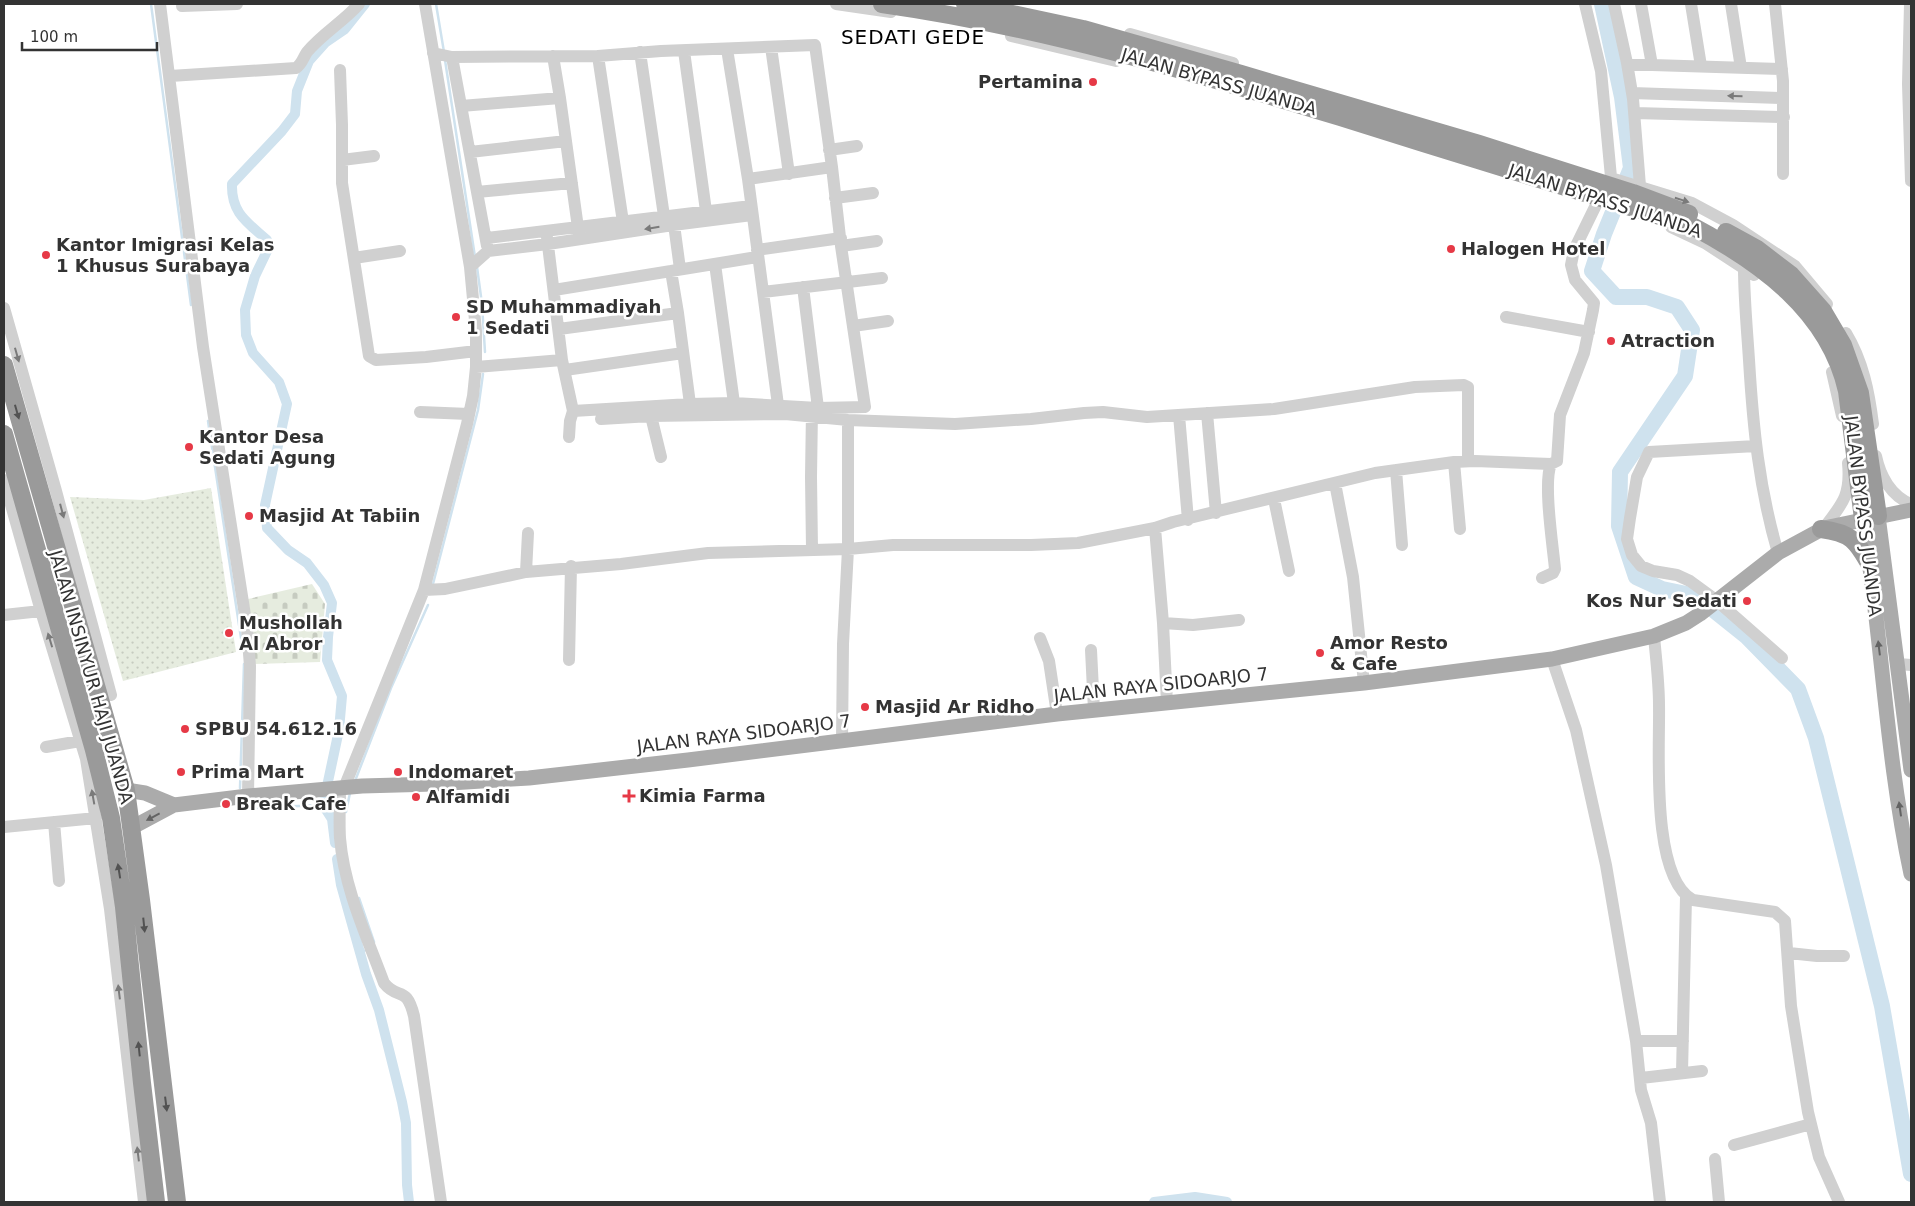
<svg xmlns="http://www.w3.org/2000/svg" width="1915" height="1206" viewBox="0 0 1915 1206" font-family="'DejaVu Sans',sans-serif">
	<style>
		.grass { fill: url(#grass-dots) }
		.cemetery { fill: url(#cemetery-stones) }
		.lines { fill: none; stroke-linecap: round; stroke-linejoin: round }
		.stream { stroke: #cfe2ee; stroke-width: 2.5 }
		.canal { stroke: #cfe2ee; stroke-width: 10 }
		.river { stroke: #cfe2ee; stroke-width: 16 }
		.minor { stroke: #d0d0d0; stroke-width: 12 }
		.major { stroke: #ababab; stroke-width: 15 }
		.highway { stroke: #9a9a9a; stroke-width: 18 }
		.oneway { fill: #7a7a7a }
		.oneway2 { fill: #525252 }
		.oneway3 { fill: #636363 }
		.poi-dot { fill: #e63946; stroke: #fff; stroke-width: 2 }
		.labels { text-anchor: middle; stroke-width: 5; stroke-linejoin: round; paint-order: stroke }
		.poi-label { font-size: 18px; font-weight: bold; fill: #333; stroke: #fff; text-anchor: start }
		.street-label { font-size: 18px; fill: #333; stroke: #fff }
		.quarter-label { font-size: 20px; letter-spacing: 1px; fill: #000; stroke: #fff }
	</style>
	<defs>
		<pattern id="grass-dots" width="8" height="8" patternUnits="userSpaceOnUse" patternTransform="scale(1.25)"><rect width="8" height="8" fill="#e6ecdf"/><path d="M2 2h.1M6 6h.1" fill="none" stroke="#c6cbc0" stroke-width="1.8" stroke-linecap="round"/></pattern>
		<pattern id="cemetery-stones" width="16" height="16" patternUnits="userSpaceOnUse" patternTransform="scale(1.25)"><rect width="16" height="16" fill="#e6ecdf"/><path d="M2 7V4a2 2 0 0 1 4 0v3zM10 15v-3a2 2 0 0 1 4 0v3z" fill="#c6cbc0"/></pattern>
	</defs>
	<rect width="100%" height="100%" fill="#fff"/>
	<path class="grass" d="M211 488 236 652 123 681 70 497 144 500Z"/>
	<path class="cemetery" d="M312 584 325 604 320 662 255 664 248 599Z"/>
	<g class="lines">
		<path class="stream" d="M151 4 191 305
			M436 4 444 52
			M445 60 475 257
			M477 267 482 304 485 352
			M208 421 243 651
			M433 584 478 410 483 374
			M355 781 391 688 428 605
			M240 788 244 664
			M248 804 251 808 323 805
			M346 812 350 793
			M359 898 374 942
			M360 953 366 950"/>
		<path class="canal" d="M335 843 332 819 323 805 339 730 342 696 327 660 328 637 332 603 324 585 307 563 288 550 267 528 265 505 287 404 279 382 253 353 246 335 245 310 255 276 267 251V240C247 222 231 213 232 184L282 131 295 114 297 91 309 61 326 42 345 29 365 4
			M337 859 341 885 366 974 379 1010 402 1102 406 1123 407 1185 409 1202
			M1154 1202 1195 1197 1227 1202"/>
		<path class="river" d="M1602 4 1622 97 1631 168 1604 234 1592 271 1616 297H1647L1677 307 1692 330 1685 376 1620 472 1619 526 1636 577 1662 589 1696 596 1746 636 1798 689 1816 738 1882 1006 1911 1174"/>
		<path class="minor" d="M160 4 203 347 247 628 250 666 248 796
			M836 4 891 12
			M1585 4 1601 71 1611 177
			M1614 4 1627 63 1630 65H1652
			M1641 4 1652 65 1782 69
			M1691 4 1701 66
			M1731 4 1741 68
			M1775 4 1783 81V174
			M1910 4 1908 84 1911 181
			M182 6 237 4
			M1130 34 1233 63
			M1011 36 1116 61
			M771 47 789 174
			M727 49 748 179 778 405
			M684 51 706 211
			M640 52 664 216
			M433 53 452 57 598 56 661 51 815 45 832 167 841 246 865 407 818 408 734 403 690 404 573 411
			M553 56 560 98 579 235
			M598 56 623 222
			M452 57 487 246
			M1627 63 1633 99 1640 186
			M340 70 342 125V183L369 356 376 360 426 357 476 351
			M170 76 296 68C302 64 303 58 307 52 323 33 343 22 359 4
			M1632 93 1783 98
			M461 106 560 98
			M1635 113 1784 117
			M829 150 857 146
			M470 152 566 141
			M342 160 374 156
			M748 179 832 167
			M1614 179 1692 203 1733 225 1795 266 1827 304
			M477 192 572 183
			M835 198 873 193
			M673 217 680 269
			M1671 227 1705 243 1754 275
			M547 237 562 360 573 411 570 421 569 437
			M487 238 751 206
			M841 246 877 241
			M757 250 841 238
			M354 258 400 251
			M715 264 734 403
			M470 267 488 251 548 244 673 225 752 215
			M1744 268C1744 298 1747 329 1749 360 1753 427 1759 488 1778 553
			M671 271 678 313 690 404
			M803 287 818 408
			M554 290 757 257
			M763 292 882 278
			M4 308 56 491 111 695
			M1506 317 1589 332
			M853 326 888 321
			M559 329 678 313
			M1846 333C1863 361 1869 392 1873 424
			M476 367 562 360
			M565 370 683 353
			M1832 372 1842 416
			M420 412 469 414
			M1207 413 1216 513
			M1179 415 1188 520
			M601 419 651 416
			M1756 446 1649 452 1637 477 1630 518 1627 539 1632 555 1641 566 1653 571 1677 575 1690 581 1716 600 1782 658
			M1876 456C1880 476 1891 496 1911 504
			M661 457 651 416 785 414 848 420 955 424 1031 419 1084 413 1103 412 1147 417 1274 409 1415 387 1464 385 1468 387V461
			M1454 462 1460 529
			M1396 470 1402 545
			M4 480 41 611 86 759 110 909 144 1202
			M1335 483 1353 577 1364 683
			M1274 499 1289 571
			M1155 528 1163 623 1167 703
			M1824 528C1843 503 1851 495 1848 463
			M812 549 811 477 812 410
			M526 572 528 533
			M1542 578 1553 573 1555 569C1553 547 1543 482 1551 464
			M424 590 445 589 526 572 621 564 708 553 848 549 893 545H1031L1078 543 1155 528 1173 522 1375 473 1454 462 1475 461 1551 464 1557 461 1560 415 1584 353 1593 310 1594 303 1575 280 1571 265 1574 250 1596 205
			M4 615 41 611
			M1163 623 1193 625 1239 620
			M1654 636C1656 659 1659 682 1659 705 1660 748 1650 877 1693 900L1775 912 1785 921 1791 1006 1808 1112 1819 1157 1839 1202
			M1040 638 1049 661 1057 714
			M1091 650 1094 710
			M1552 659 1576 730 1606 865 1636 1041 1641 1090 1651 1123 1660 1202
			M569 660 571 566
			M1898 664 1911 665
			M842 741 843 644 848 549V420
			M46 747 80 741
			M340 788C340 805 339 822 340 838 344 888 367 937 384 983 398 1001 406 984 414 1016L441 1202
			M344 788 424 590 467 424 473 396 476 367V331L470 267 425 4
			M54 822 59 881
			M4 827 96 818
			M1789 953 1817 956H1844
			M1636 1041H1683
			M1682 1073 1686 897
			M1641 1078 1702 1071
			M1734 1145 1811 1124
			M1715 1159 1719 1202"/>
		<path class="major" d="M1878 516 1911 770
			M1863 519C1882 637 1886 757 1911 874
			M126 790 145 793 174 805
			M131 828 174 805 248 796 362 786 434 784 529 778 688 760 1057 714 1364 683 1552 659 1654 636 1686 623 1700 614 1778 553 1824 528 1911 510"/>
		<path class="highway" d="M882 4C1038 26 1190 71 1340 117 1457 154 1574 190 1692 226 1760 262 1829 311 1847 391L1863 519
			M965 4 1083 29 1241 74 1479 144 1633 193 1689 214
			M1726 232 1757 249 1791 275 1823 311 1843 345 1860 393 1878 516
			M4 365 126 790 141 900 177 1202
			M4 434 94 750 111 818 124 907 142 1083 156 1202
			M1821 529C1851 533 1856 540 1870 565"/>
	</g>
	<defs><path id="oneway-solid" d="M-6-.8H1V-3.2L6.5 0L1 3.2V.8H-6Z" transform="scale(1.25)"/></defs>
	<g class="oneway">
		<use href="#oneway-solid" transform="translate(1735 96) rotate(-178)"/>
		<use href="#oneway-solid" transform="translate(1682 200) rotate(18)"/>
		<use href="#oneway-solid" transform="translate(652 228) rotate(171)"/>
		<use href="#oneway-solid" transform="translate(17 355) rotate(74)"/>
		<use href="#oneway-solid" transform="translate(62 511) rotate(75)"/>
		<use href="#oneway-solid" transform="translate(50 640) rotate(-107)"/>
		<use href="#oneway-solid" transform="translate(93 797) rotate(-100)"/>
		<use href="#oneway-solid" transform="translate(119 992) rotate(-97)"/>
		<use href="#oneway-solid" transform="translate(138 1154) rotate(-97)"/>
	</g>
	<g class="oneway2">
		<use href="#oneway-solid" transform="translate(17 412) rotate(74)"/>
		<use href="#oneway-solid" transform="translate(119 871) rotate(-99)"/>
		<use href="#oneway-solid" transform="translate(144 925) rotate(84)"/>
		<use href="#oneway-solid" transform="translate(139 1049) rotate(-96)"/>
		<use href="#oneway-solid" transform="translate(166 1104) rotate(83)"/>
	</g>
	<g class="oneway3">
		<use href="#oneway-solid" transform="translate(1879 648) rotate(-97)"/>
		<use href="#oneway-solid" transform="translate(1900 809) rotate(-98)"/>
		<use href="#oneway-solid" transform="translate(153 817) rotate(152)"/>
	</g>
	<g class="poi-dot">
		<circle cx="1093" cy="82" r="5"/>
		<circle cx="1451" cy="249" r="5"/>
		<circle cx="46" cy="255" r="5"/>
		<circle cx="456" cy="317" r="5"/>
		<circle cx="1611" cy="341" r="5"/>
		<circle cx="189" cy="447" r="5"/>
		<circle cx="249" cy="516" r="5"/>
		<circle cx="1747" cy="601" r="5"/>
		<circle cx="229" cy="633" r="5"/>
		<circle cx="1320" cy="653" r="5"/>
		<circle cx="865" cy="707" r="5"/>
		<circle cx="185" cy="729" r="5"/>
		<circle cx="181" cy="772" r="5"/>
		<circle cx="398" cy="772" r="5"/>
		<path d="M626.5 788.5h5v5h5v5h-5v5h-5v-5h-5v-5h5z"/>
		<circle cx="416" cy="797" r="5"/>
		<circle cx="226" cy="804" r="5"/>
	</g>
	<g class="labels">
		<g class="poi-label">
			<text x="1083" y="88" text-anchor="end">Pertamina</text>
			<text x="56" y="251">Kantor Imigrasi Kelas<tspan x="56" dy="21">1 Khusus Surabaya</tspan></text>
			<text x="1461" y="255">Halogen Hotel</text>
			<text x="466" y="313">SD Muhammadiyah<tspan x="466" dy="21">1 Sedati</tspan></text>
			<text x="1621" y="347">Atraction</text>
			<text x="199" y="443">Kantor Desa<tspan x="199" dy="21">Sedati Agung</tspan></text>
			<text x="259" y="522">Masjid At Tabiin</text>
			<text x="1737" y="607" text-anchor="end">Kos Nur Sedati</text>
			<text x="239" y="629">Mushollah<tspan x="239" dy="21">Al Abror</tspan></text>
			<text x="1330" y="649">Amor Resto<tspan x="1330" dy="21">&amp; Cafe</tspan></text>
			<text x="875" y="713">Masjid Ar Ridho</text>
			<text x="195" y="735">SPBU 54.612.16</text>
			<text x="191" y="778">Prima Mart</text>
			<text x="408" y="778">Indomaret</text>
			<text x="639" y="802">Kimia Farma</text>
			<text x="426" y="803">Alfamidi</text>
			<text x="236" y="810">Break Cafe</text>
		</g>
		<g class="street-label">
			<text transform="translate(1219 82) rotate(16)" y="6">JALAN BYPASS JUANDA</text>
			<text transform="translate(1605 201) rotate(18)" y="6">JALAN BYPASS JUANDA</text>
			<text transform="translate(1863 516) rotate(83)" y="6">JALAN BYPASS JUANDA</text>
			<text transform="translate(91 677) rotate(74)" y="6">JALAN INSINYUR HAJI JUANDA</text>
			<text transform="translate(1161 685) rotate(-6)" y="6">JALAN RAYA SIDOARJO 7</text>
			<text transform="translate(744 734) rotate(-7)" y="6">JALAN RAYA SIDOARJO 7</text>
		</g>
		<g class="quarter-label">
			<text x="913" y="44">SEDATI GEDE</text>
		</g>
	</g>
	<rect width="1915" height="1206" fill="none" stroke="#333333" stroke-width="10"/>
	<path d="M22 42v8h135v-8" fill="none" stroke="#333333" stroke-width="2.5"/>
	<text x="30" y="42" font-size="15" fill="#333333" stroke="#ffffff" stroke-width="4" paint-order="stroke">100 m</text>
</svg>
